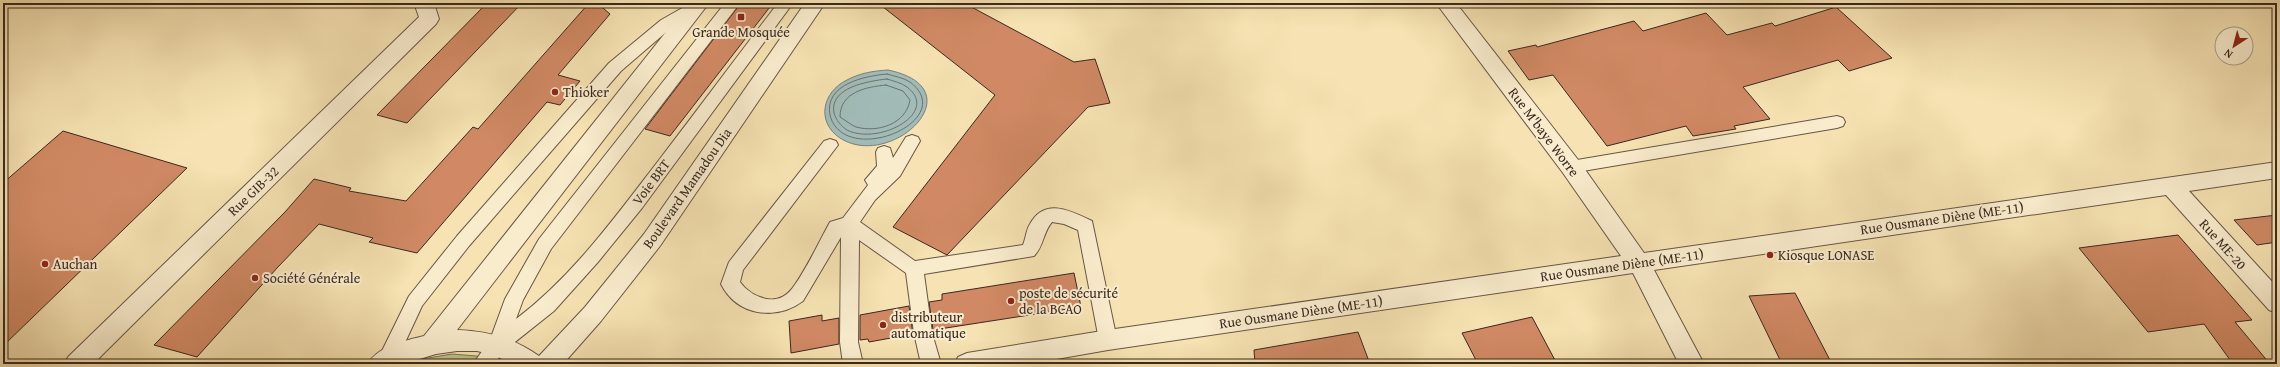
<svg xmlns="http://www.w3.org/2000/svg" width="2280" height="367" viewBox="0 0 2280 367" font-family="'Gentium Book Plus',serif">
	<style>
		.green { fill: #bdc38b; stroke: #7b7656 }
		.water { fill: #a1bbb7; stroke: #77807b }
		.lines { fill: none; stroke-linecap: round; stroke-linejoin: round }
		.shore { stroke: #6d726c; stroke-width: 1 }
		.building { fill: #d08964; stroke: #392821 }
		.service-casing { stroke: #685645; stroke-width: 2 }
		.minor-casing { stroke: #685645; stroke-width: 2 }
		.tertiary-casing { stroke: #685645; stroke-width: 2 }
		.service { fill: #f9eccd; fill-rule: evenodd }
		.minor { fill: #f9eccd; fill-rule: evenodd }
		.tertiary { fill: #f9eccd; fill-rule: evenodd }
		.poi-dot { fill: #8f2418; stroke: #f9eccd; stroke-width: 1.5 }
		.labels { text-anchor: middle; stroke-width: 4; stroke-linejoin: round; paint-order: stroke }
		.poi-label { font-size: 14px; fill: #392821; stroke: #f9eccd; text-anchor: start }
		.street-label { font-size: 14px; fill: #392821; stroke: #f9eccd }
	</style>
	<rect width="100%" height="100%" fill="#f6e2b2"/>
	<filter id="stains"><feTurbulence type="fractalNoise" baseFrequency=".005" numOctaves="4"/><feColorMatrix values="0 0 0 0 .2 0 0 0 0 .09 0 0 0 0 .02 0 0 0 .5 -.17"/></filter>
	<radialGradient id="worn" r=".72"><stop offset=".6" stop-color="#630" stop-opacity="0"/><stop offset="1" stop-color="#630" stop-opacity=".3"/></radialGradient>
	<path class="green" d="M452 354 488 357 503 364H409L422 359Z"/>
	<path class="water" d="M888 70C978 89 891 171 840 138 816 122 822 92 847 80 860 73 873 71 888 70Z"/>
	<g class="lines">
		<path class="shore" d="M887 74C894 76 904 78 910 82 951 113 882 152 846 135 838 131 832 124 830 115 824 84 865 76 887 74Z
			M887 79C893 81 902 83 907 87 941 113 878 146 847 130 841 126 836 120 834 113 829 87 869 81 887 79Z
			M886 85 903 91 910 100C906 124 878 133 856 127 851 125 845 120 840 117 840 92 866 87 886 85Z"/>
	</g>
	<path class="building" d="M487 3H522L407 123 377 115Z
		M589 3H597L610 14 558 75 580 81 560 105 547 102 417 253 369 242 373 238 319 224 278 267 197 357 154 345 285 212 314 179 351 188 349 191 406 201 473 127 478 129Z
		M741 3H773L670 136 645 129Z
		M878 3H964L1074 62 1095 59 1110 103 1088 107 947 255 893 227 995 95Z
		M1836 7 1892 58 1849 71 1838 60 1743 87 1770 119 1734 126 1736 129 1693 136 1686 126 1607 146 1553 75 1529 80 1508 51 1536 45 1537 47 1634 21 1643 31 1706 13 1727 35 1772 23 1775 26Z
		M63 131 187 168 3 346V183Z
		M2277 215V242L2257 245 2234 220Z
		M2178 235 2252 320 2235 322 2270 364H2233L2204 324 2148 332 2079 248Z
		M1074 273 1081 307 933 330 929 302 942 300V294Z
		M1795 293 1832 364H1782L1749 296Z
		M909 306 913 334 869 342 868 339 860 340V315Z
		M822 315V321L839 318V344L791 353 789 321Z
		M1532 317 1557 364H1478L1462 333Z
		M1358 332 1370 364H1255L1254 350Z"/>
	<g class="lines">
		<g class="service-casing">
			<path id="service" d="M691 3H700L703 7 701 11 671 28 621 71 469 246 422 306 395 364H381L378 359 409 296 457 236 609 63 661 20Z
				M725 3H740L551 249 523 300 516 319C573 276 616 216 659 160 699 108 738 55 778 3H793L642 208 598 262 554 311 505 350 494 364H473L490 340 505 299 539 239Z
				M1837 116 1843 118 1845 122 1843 126 1837 128 1571 173 1565 172 1563 167 1565 162 1571 161Z
				M912 135 918 137 920 141 900 176 875 200 860 222 915 261 1023 245C1026 238 1026 230 1030 224 1045 197 1071 211 1092 221L1117 340 1115 346 1108 348 1101 346 1099 340 1078 230 1064 224 1052 222C1043 232 1044 246 1034 256L924 274 932 333 941 364H921L914 333 906 273 859 240 858 342 863 364H843L840 342 841 237 844 232 803 301C776 321 737 316 721 284L729 262 824 141 830 139 836 141 838 145 743 270 740 282C751 297 776 308 791 290 804 274 819 242 830 222L843 218 868 185 865 180 877 166 876 152 878 148 884 146 890 148 893 158 906 137Z"/>
		</g>
		<g class="minor-casing">
			<path id="minor" d="M414 3H434L439 19 436 24 93 364H65L68 357 419 17Z
				M1436 3H1456L1579 161 1644 253 2277 162V178L2189 191 2277 287V313L2269 310 2166 195 1654 270 1704 364H1679L1633 273 1108 350 1028 364H955L958 357 967 353 1108 330 1621 256 1563 173Z"/>
		</g>
		<g class="tertiary-casing">
			<path id="tertiary" d="M689 3H709L457 330C488 331 514 338 539 356L585 307 644 234 805 3H825L660 246 601 321 563 364H512L494 355 477 351H457L436 354 403 364H368C376 347 407 340 424 336Z"/>
		</g>
		<use href="#service" class="service"/>
		<use href="#minor" class="minor"/>
		<use href="#tertiary" class="tertiary"/>
	</g>
	<g class="poi-dot">
		<rect x="737" y="13" width="8" height="8" rx="2"/>
		<circle cx="555" cy="92" r="4"/>
		<circle cx="1770" cy="255" r="4"/>
		<circle cx="45" cy="264" r="4"/>
		<circle cx="255" cy="278" r="4"/>
		<circle cx="1011" cy="301" r="4"/>
		<circle cx="883" cy="325" r="4"/>
	</g>
	<g class="labels">
		<g class="poi-label">
			<text x="741" y="37" text-anchor="middle">Grande Mosquée</text>
			<text x="563" y="97">Thioker</text>
			<text x="1778" y="260">Kiosque LONASE</text>
			<text x="53" y="269">Auchan</text>
			<text x="263" y="283">Société Générale</text>
			<text x="1019" y="298">poste de sécurité<tspan x="1019" dy="16">de la BCAO</tspan></text>
			<text x="891" y="322">distributeur<tspan x="891" dy="16">automatique</tspan></text>
		</g>
		<g class="street-label">
			<text transform="translate(1544 132) rotate(53)" y="5">Rue M'baye Worre</text>
			<text transform="translate(651 182) rotate(-53)" y="5">Voie BRT</text>
			<text transform="translate(687 188) rotate(-55)" y="5">Boulevard Mamadou Dia</text>
			<text transform="translate(253 191) rotate(-44)" y="5">Rue GIB-32</text>
			<text transform="translate(1942 218) rotate(-8)" y="5">Rue Ousmane Diène (ME-11)</text>
			<text transform="translate(2223 244) rotate(48)" y="5">Rue ME-20</text>
			<text transform="translate(1622 265) rotate(-8)" y="5">Rue Ousmane Diène (ME-11)</text>
			<text transform="translate(1301 312) rotate(-8)" y="5">Rue Ousmane Diène (ME-11)</text>
		</g>
	</g>
	<rect width="2280" height="367" fill="none" stroke="#f6e2b2" stroke-width="16"/>
	<rect x="4" y="4" width="2272" height="359" fill="none" stroke="#392821" stroke-width="2"/>
	<rect x="8" y="8" width="2264" height="351" fill="none" stroke="#392821"/>
	<g transform="translate(2234 46) rotate(216)"><circle r="19" fill="#f9eccd" stroke="#ac9e88"/>
	<path d="M0-3L7 15L0 10L-7 15Z" fill="#8f2418"/>
	<text y="-6" font-size="11" font-weight="bold" text-anchor="middle" fill="#392821">N</text>
	</g>
	<rect width="100%" height="100%" filter="url(#stains)"/>
	<rect width="100%" height="100%" fill="url(#worn)"/>
</svg>
